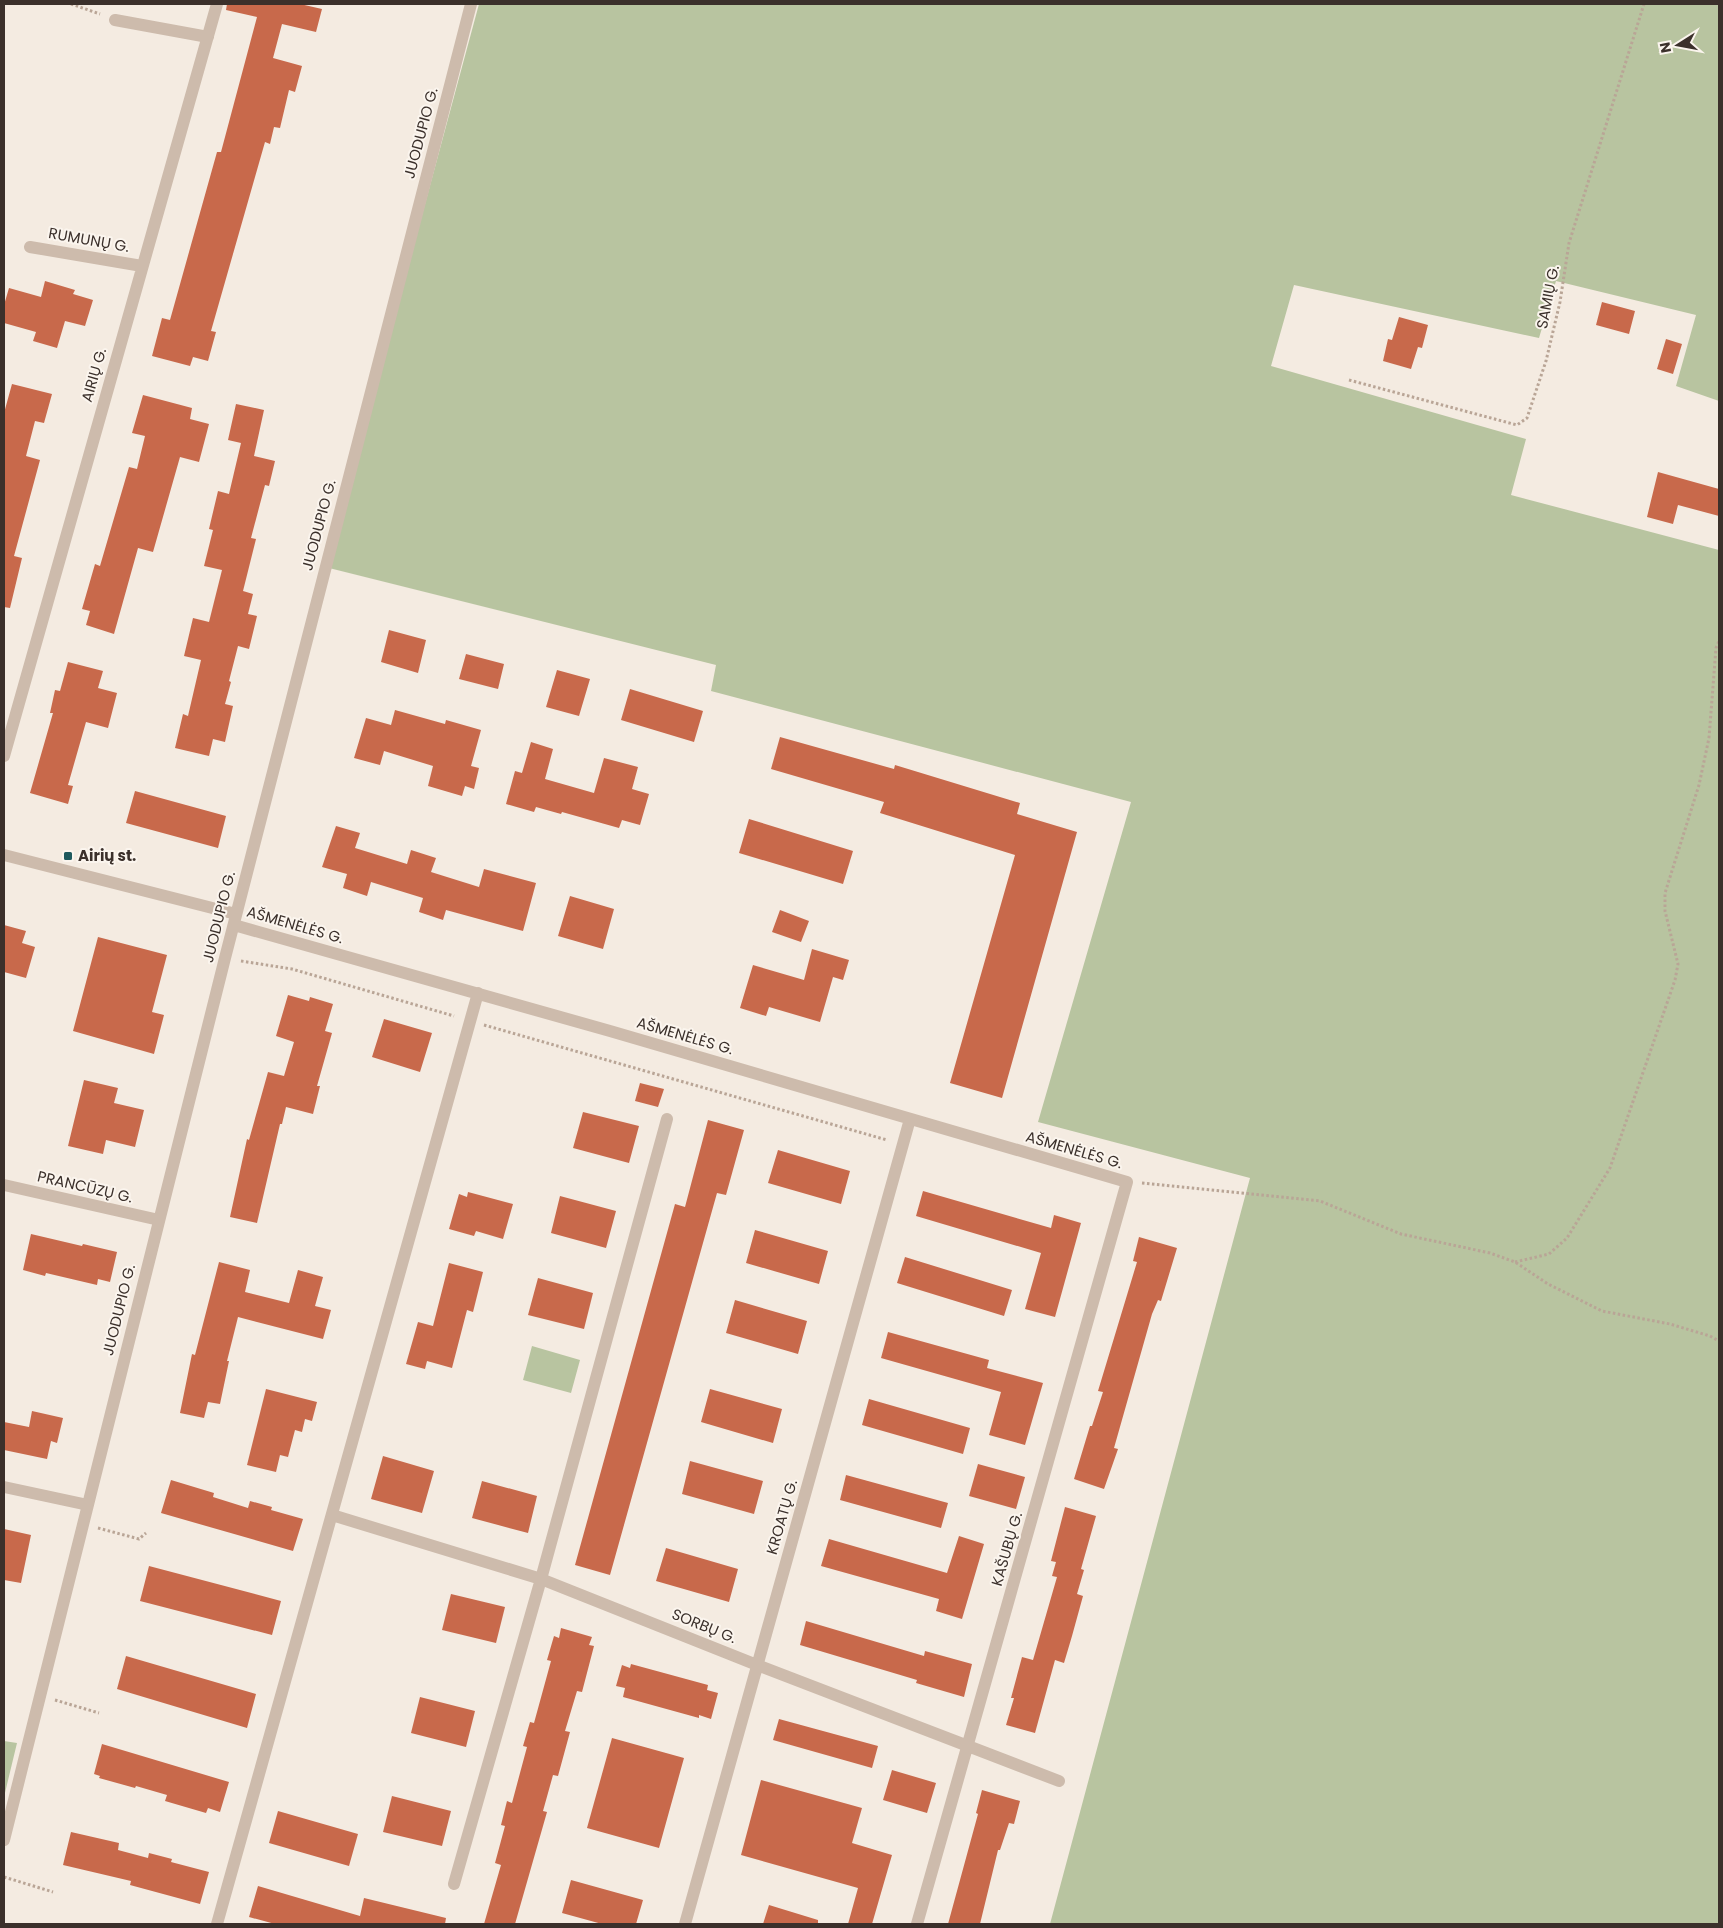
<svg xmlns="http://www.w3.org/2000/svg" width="1723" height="1928" viewBox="0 0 1723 1928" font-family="Poppins,sans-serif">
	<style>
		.green { fill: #b8c4a0 }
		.building { fill: #c8694b }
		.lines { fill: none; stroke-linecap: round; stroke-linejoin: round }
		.path { stroke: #b9a596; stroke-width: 3; stroke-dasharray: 2.5 2.5; stroke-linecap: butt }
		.minor { stroke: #cdbbac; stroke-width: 12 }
		.poi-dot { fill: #1f5a5e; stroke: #fbf5ee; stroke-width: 2 }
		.labels { text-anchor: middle; stroke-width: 4; stroke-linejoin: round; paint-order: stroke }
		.street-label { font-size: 15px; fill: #3b302b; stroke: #fbf5ee }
		.poi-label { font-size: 15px; font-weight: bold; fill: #3b302b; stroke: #fbf5ee; text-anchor: start }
	</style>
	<rect width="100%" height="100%" fill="#f4ebe1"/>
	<path class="green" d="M479 4H1719V401L1676 386 1696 315 1556 281 1539 338 1294 285 1271 366 1526 439 1511 495 1719 550V1924H1050L1250 1178 1038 1122 1131 802 711 691 716 665 329 568 367 419Z
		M532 1346 580 1360 571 1393 523 1380Z
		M4 1741 17 1743 4 1797Z"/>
	<path class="building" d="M227 4H300L322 9 316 32 282 24 273 58 302 66 295 92 289 90 280 128 274 127 270 144 265 142 211 331 216 332 208 361 193 357 190 366 152 356 162 318 170 320 217 152H221L257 17 226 10Z
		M45 281 75 290 73 294 93 300 85 326 65 321 57 348 33 341 36 332 4 323V305L9 288 41 297Z
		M1602 302 1635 311 1629 334 1596 325Z
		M1399 317 1428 325 1422 348 1418 347 1411 369 1383 361 1388 339 1392 340Z
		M1666 339 1682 344 1673 374 1657 369Z
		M12 384 52 394 44 423 35 421 26 456 40 460 14 556 22 558 10 608 4 607V413Z
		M143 395 192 408 190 419 209 424 199 462 180 457 153 552 138 548 114 634 86 625 90 611 82 609 95 564 100 566 129 467 137 469 145 436 132 433Z
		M236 404 264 410 254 456 275 461 269 486 265 485 251 538 256 539 243 591 253 594 248 614 257 616 249 649 238 646 229 681 231 682 225 704 233 706 225 742 213 739 209 756 175 748 183 714 188 716 201 660 184 656 193 618 209 622 222 570 204 566 213 530 209 529 218 491 229 494 241 443 228 440Z
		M1658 472 1719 489V516L1678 505 1673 524 1647 517Z
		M389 630 426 640 418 673 381 662Z
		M466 654 504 664 498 689 459 679Z
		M68 662 103 671 98 688 117 693 108 728 86 722 68 785 73 786 68 804 30 793 53 713H50L55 690 60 691Z
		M557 670 590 679 579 716 546 707Z
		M630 689 703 711 694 742 621 720Z
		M395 710 445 724 446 720 481 730 471 766 479 768 474 789 465 786 462 796 428 786 433 766 384 751 380 765 354 758 366 718 391 725Z
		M780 737 894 769 895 765 1020 803 1017 814 1077 832 1002 1098 950 1083 1015 855 880 813 884 802 771 769Z
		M531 742 553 749 545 779 594 793 604 758 638 767 632 789 649 794 640 825 622 820 619 828 562 812 561 814 536 807 534 812 506 804 515 771 522 773Z
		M135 791 226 816 218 848 126 823Z
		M749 819 853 851 843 884 739 853Z
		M336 826 360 833 355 848 407 864 411 850 436 858 431 872 479 887 484 869 536 883 523 931 446 910 443 920 419 912 423 898 371 882 367 896 343 888 347 874 322 867Z
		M570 896 614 909 603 949 558 936Z
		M780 910 809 921 801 942 772 932Z
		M4 925 26 931 22 943 35 947 26 978 4 972Z
		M98 937 167 955 152 1012 164 1015 154 1054 73 1031Z
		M812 949 849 960 843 980 833 977 820 1022 769 1007 766 1016 740 1008 753 965 804 980Z
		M288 995 309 1001 310 997 333 1004 325 1031 332 1033 317 1086H320L313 1114 286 1107 282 1124H280L257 1223 230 1217 247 1139 249 1140 268 1072 284 1076 294 1042 276 1036Z
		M384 1019 432 1033 420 1072 372 1057Z
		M84 1080 118 1088 114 1103 144 1110 135 1147 106 1140 103 1154 68 1146Z
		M640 1083 664 1089 658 1107 635 1101Z
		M583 1112 639 1126 629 1163 573 1148Z
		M708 1120 744 1130 726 1195 717 1193 610 1575 575 1565 675 1204 685 1207Z
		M778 1150 850 1171 841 1204 768 1183Z
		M923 1191 1051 1228 1054 1215 1081 1223 1055 1317 1025 1309 1041 1253 916 1216Z
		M468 1192 513 1204 503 1239 476 1231 474 1236 449 1229 459 1194 467 1197Z
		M560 1196 616 1211 606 1248 551 1233Z
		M755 1230 828 1251 819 1284 746 1263Z
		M31 1234 82 1246 83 1244 117 1252 110 1282 98 1279 97 1285 46 1273 45 1276 23 1270Z
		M1139 1237 1177 1248 1161 1301 1158 1300 1152 1314 1114 1448 1118 1449 1104 1489 1074 1479 1090 1426H1092L1103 1392 1098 1391 1137 1262 1133 1261Z
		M905 1257 1012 1290 1004 1316 897 1283Z
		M219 1262 250 1270 245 1292 289 1303 298 1270 323 1277 315 1306 331 1310 323 1339 238 1317 227 1361H229L220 1404 208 1402 204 1418 180 1413 192 1354 195 1355Z
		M449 1263 483 1272 473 1312 467 1310 452 1368 427 1361 425 1369 406 1364 418 1322 433 1326Z
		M538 1278 593 1293 584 1329 528 1315Z
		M735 1300 807 1321 798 1354 726 1333Z
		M888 1332 989 1360 987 1368 1043 1383 1025 1445 989 1435 1001 1392 881 1358Z
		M266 1389 317 1402 312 1421 305 1419 302 1432 295 1430 288 1457 280 1455 276 1472 247 1465Z
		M710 1389 782 1409 773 1443 701 1422Z
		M869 1399 970 1428 963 1454 862 1425Z
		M32 1411 63 1418 57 1443 51 1441 47 1459 4 1450V1422L29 1427Z
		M383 1456 434 1471 422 1513 371 1499Z
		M690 1461 763 1481 754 1514 682 1494Z
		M978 1464 1025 1477 1016 1509 969 1496Z
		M846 1475 948 1503 941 1528 840 1500Z
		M171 1480 214 1493 213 1497 248 1508 250 1501 272 1507 271 1510 303 1519 293 1551 161 1513Z
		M482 1481 537 1496 528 1533 472 1518Z
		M1065 1507 1096 1516 1081 1569 1084 1570 1077 1594 1083 1596 1072 1636 1064 1663 1055 1660 1035 1733 1006 1725 1014 1698H1011L1022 1657 1033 1660 1057 1577 1052 1576 1056 1562 1051 1561Z
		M4 1529 31 1535 21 1583 4 1580Z
		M959 1536 984 1544 962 1619 936 1611 939 1599 821 1566 829 1539 947 1573Z
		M666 1548 738 1569 729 1602 656 1581Z
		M149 1566 281 1601 272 1635 140 1601Z
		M451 1594 505 1607 496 1643 442 1630Z
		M806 1621 924 1656 925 1651 972 1664 964 1697 916 1683 917 1680 800 1645Z
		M561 1628 592 1637 589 1645 594 1646 582 1692 577 1691 565 1731 570 1732 558 1776 553 1775 543 1811 547 1812 515 1924H484L501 1865 495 1863 505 1826 501 1825 507 1801 512 1803 520 1773 527 1747 523 1746 530 1722 534 1723 551 1661 547 1660 554 1636 559 1638Z
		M126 1656 256 1694 247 1728 117 1689Z
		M631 1664 708 1685 707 1690 718 1693 711 1719 699 1715V1718L623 1697 625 1688 616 1686 622 1665 630 1668Z
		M420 1697 475 1711 466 1747 411 1733Z
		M779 1719 878 1746 872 1768 773 1740Z
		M612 1738 684 1758 659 1848 587 1828Z
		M102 1744 229 1782 220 1812 208 1808 206 1813 165 1801 167 1795 136 1786 135 1788 99 1778 100 1776 94 1774Z
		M892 1770 936 1783 927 1813 883 1800Z
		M761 1780 862 1808 852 1843 892 1855 872 1924H848L858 1888 741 1855Z
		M982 1790 1020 1801 1014 1824 1009 1823 1000 1850H998L980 1924H948L978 1814 976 1813Z
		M392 1796 451 1811 442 1846 383 1832Z
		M278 1811 358 1834 349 1866 269 1843Z
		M71 1832 119 1843 118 1850 148 1858 149 1853 172 1859 171 1862 209 1872 200 1904 130 1885 131 1881 63 1865Z
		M571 1880 643 1900 636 1924H602L562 1913Z
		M258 1886 360 1916 364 1898 446 1918 445 1924H275L249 1917Z
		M769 1905 818 1920V1924H763Z"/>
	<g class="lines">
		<path class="path" d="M71 4 100 14
			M1349 380 1517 425 1527 418 1546 361 1560 302 1569 243 1644 4
			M241 961 292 969 454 1016
			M484 1025 887 1140
			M1142 1183 1320 1201 1401 1234 1490 1253 1515 1262 1548 1284 1602 1311 1670 1324 1710 1336 1719 1341
			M1515 1262 1549 1254 1567 1238 1610 1168 1675 980 1678 964 1665 911V893L1699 785 1709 738 1716 648 1719 641
			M98 1528 139 1539 146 1533
			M55 1700 99 1713
			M4 1877 53 1892"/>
		<path class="minor" d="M115 20 208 37
			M30 247 142 266
			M4 756 217 4
			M4 855 236 914
			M234 925 610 1031 1127 1182 917 1924
			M4 1185 159 1220
			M4 1487 88 1505
			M332 1515 541 1579 757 1665 1059 1781
			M4 1840 225 958 471 4
			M454 1884 541 1579 667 1119
			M217 1924 478 993
			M685 1924 910 1119"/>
	</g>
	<rect class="poi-dot" x="63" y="851" width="10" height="10" rx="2.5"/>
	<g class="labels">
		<g class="street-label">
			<text transform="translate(421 133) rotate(-75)" y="5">JUODUPIO G.</text>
			<text transform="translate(89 240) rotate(10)" y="5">RUMUNŲ G.</text>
			<text transform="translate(1548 297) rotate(-79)" y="5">SAMIŲ G.</text>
			<text transform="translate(94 375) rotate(-74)" y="5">AIRIŲ G.</text>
			<text transform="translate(319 525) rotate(-75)" y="5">JUODUPIO G.</text>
			<text transform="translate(219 917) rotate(-76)" y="5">JUODUPIO G.</text>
			<text transform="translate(295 925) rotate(16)" y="5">AŠMENĖLĖS G.</text>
			<text transform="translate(685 1036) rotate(16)" y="5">AŠMENĖLĖS G.</text>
			<text transform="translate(1074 1150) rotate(16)" y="5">AŠMENĖLĖS G.</text>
			<text transform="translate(85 1187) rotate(13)" y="5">PRANCŪZŲ G.</text>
			<text transform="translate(119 1310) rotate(-76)" y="5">JUODUPIO G.</text>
			<text transform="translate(782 1517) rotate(-74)" y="5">KROATŲ G.</text>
			<text transform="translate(1007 1549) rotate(-74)" y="5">KAŠUBŲ G.</text>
			<text transform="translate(704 1626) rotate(22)" y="5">SORBŲ G.</text>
		</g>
		<g class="poi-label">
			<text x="78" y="861">Airių st.</text>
		</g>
	</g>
	<rect width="1723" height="1928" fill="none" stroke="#3b302b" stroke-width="10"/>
	<g transform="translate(1678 45) rotate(259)" stroke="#fbf5ee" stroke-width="4" paint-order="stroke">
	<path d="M0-4L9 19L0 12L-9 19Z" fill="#3b302b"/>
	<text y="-8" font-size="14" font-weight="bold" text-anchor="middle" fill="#3b302b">N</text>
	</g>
</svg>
